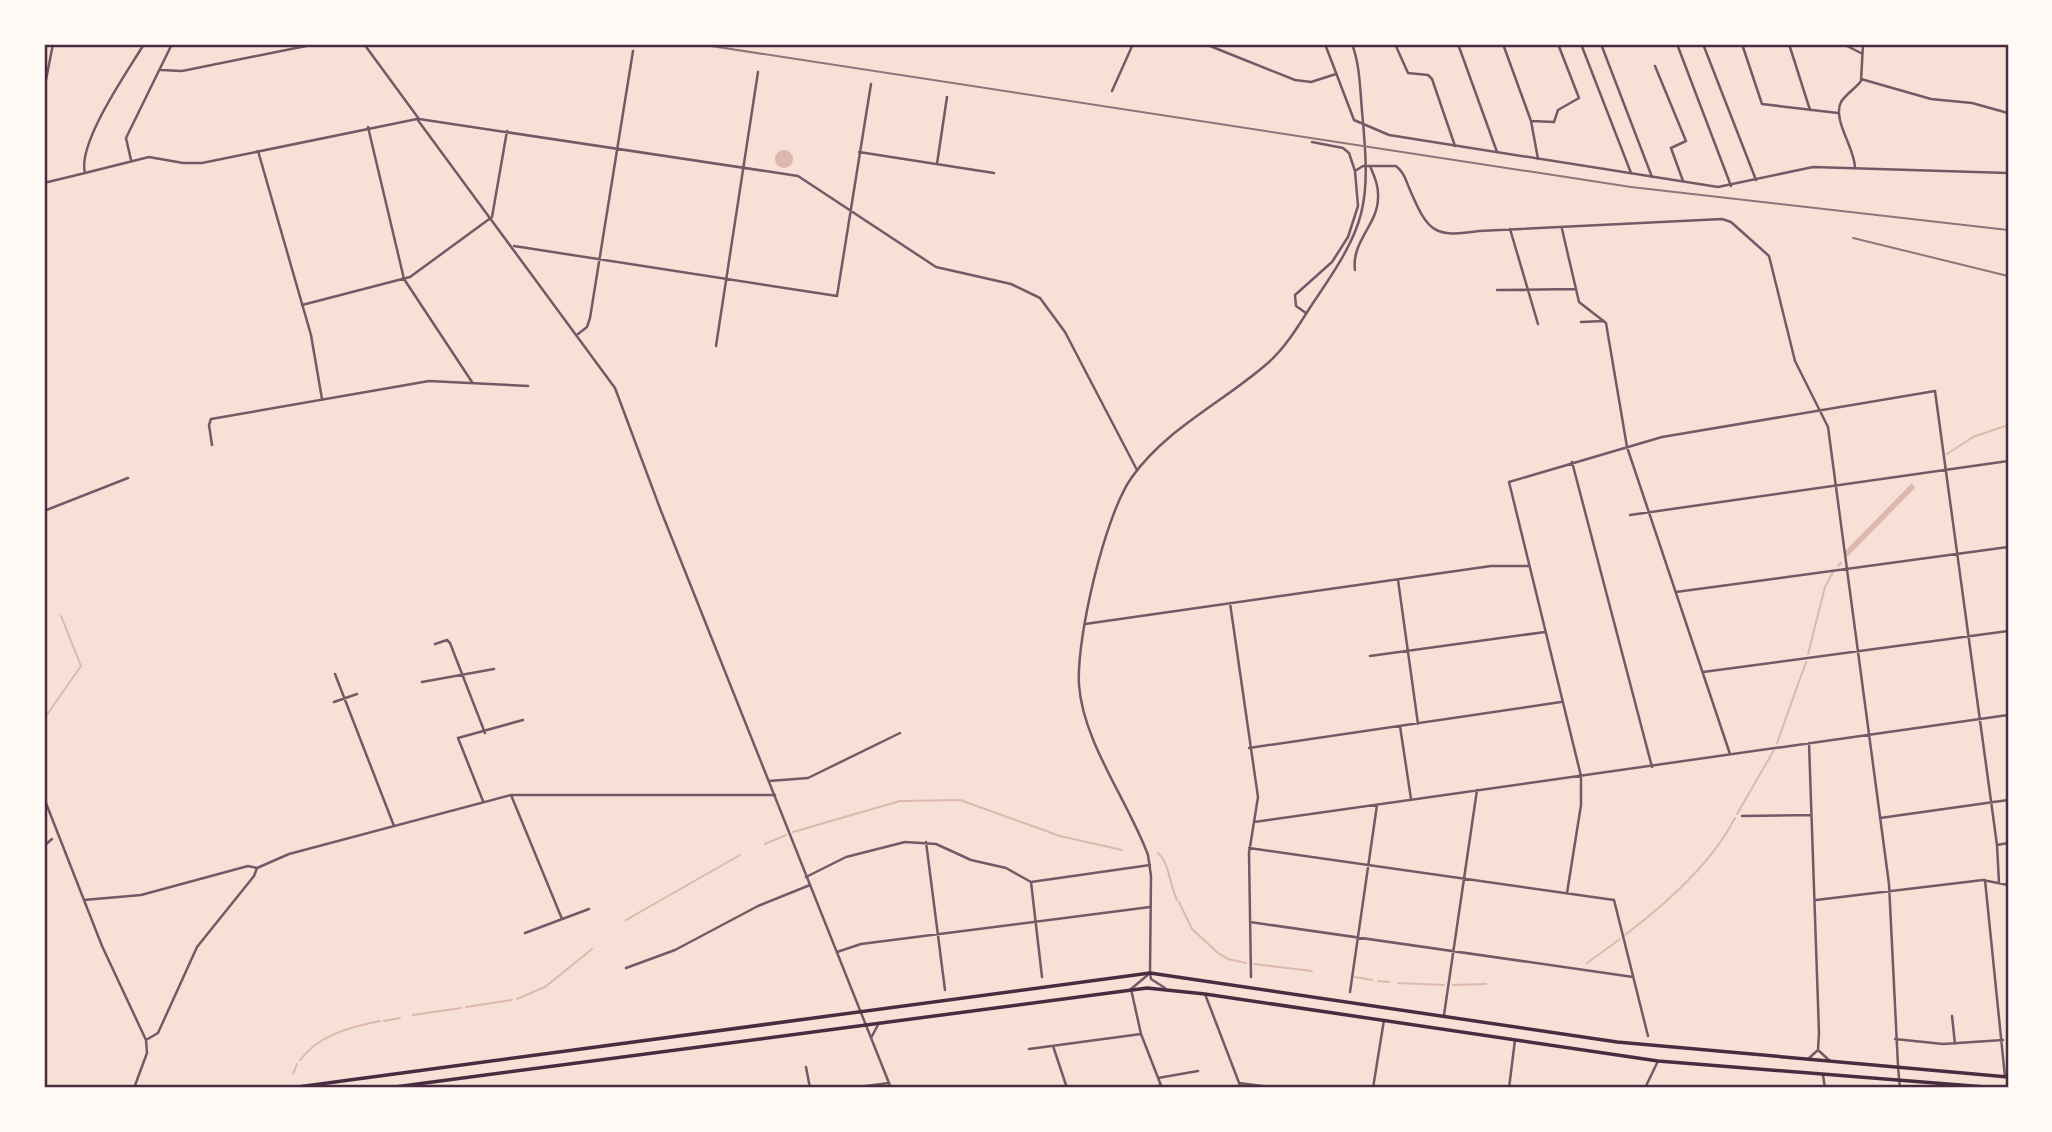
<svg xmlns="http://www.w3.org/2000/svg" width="2052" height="1132" viewBox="0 0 2052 1132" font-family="'Archivo Narrow',sans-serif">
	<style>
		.water { fill: #dcb8b0 }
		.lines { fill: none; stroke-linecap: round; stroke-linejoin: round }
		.stream { stroke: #dcb8b0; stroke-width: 2 }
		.minor { stroke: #755966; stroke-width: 2.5 }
		.tertiary { stroke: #755966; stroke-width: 2.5 }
		.primary { stroke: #4a2c40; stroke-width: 3.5 }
		.rail { stroke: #8f747c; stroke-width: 2 }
		.neatline { fill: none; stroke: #4a2c40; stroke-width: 2.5 }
	</style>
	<rect width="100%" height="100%" fill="#f7e1d7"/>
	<path class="water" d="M775 159a9 9 0 1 1 18 0a9 9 0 1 1-18 0Z
		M1912 483 1915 488 1847 557 1845 551Z"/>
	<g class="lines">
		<path class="stream" d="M1947 454 1973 437 2008 425
			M1838 566 1841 563
			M1808 654 1825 587 1833 572
			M44 719 81 666 61 616
			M1777 743 1806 662
			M1737 814 1774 750
			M793 832 900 801 960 800 1060 836 1122 850
			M765 844 786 835
			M1158 853C1169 862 1170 886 1177 900
			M1179 902 1192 929 1217 952
			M626 920 740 855
			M1625 935C1666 904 1712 863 1735 818
			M1218 953 1228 959 1246 963
			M1587 963 1620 939
			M1254 964 1312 971
			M1355 977 1372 980
			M1378 981 1389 982
			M1398 983 1444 985
			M1453 985 1486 984
			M517 999 545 987 592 949
			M466 1007 512 1000
			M413 1015 461 1008
			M384 1021 400 1018
			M300 1060C319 1035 350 1027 380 1021
			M293 1074 297 1064"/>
		<path class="minor" d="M364 44 419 119 798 176 936 267 1011 284 1040 298 1065 332 1137 470
			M1205 44 1295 80 1311 82 1336 74
			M1395 44 1408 73 1428 75 1432 79 1455 146
			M1458 44 1497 152
			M1503 44 1531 121 1538 159
			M1581 44 1631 173
			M1601 44 1652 177
			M1677 44 1731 186
			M1703 44 1756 180
			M1742 44 1762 104 1838 113
			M1789 44 1810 110
			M1843 44 1861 53
			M1655 66 1686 141 1671 148 1683 181
			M161 70 182 71 316 44
			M1861 79 1931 99 1972 103 2008 113
			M44 90 53 44
			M1112 91 1133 44
			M1531 121 1554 122 1558 110 1579 98 1558 44
			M368 127 404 279 472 382
			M258 151 311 335 322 399
			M859 152 994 173
			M131 160 126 138 172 44
			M937 164 947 97
			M1855 168C1855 148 1832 120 1841 102 1846 94 1855 89 1861 81L1863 44
			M1355 171 1363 166H1396C1404 172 1406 181 1410 190 1428 232 1434 238 1479 231L1722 219 1731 222 1769 256 1795 361 1828 427 1889 884 1898 1066
			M44 183 85 173
			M1510 229 1538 324
			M1562 229 1579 302 1606 323 1627 447 1730 754
			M514 246 837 296 871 84
			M1355 270C1351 242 1378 224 1378 198 1379 186 1374 176 1370 166
			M1497 290 1575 289
			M302 305 410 277 492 217 507 131
			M1306 313 1296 306 1295 295 1332 262 1348 237 1358 206 1355 171 1349 153 1343 148 1312 142
			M1581 322 1604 321
			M578 334 587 327 590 318 633 51
			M716 346 758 72
			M212 445 209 425 211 419 429 381 528 386
			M1572 462 1652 767
			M44 511 128 478
			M1630 515 2008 461
			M1398 580 1418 724
			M1676 592 2008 547
			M1230 603 1258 797 1249 853 1251 977
			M1085 624 1491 566H1529
			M435 644 447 640 450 643 485 733
			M1370 656 1545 632
			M1703 672 2008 631
			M335 674 394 826
			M422 682 494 669
			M334 702 357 694
			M1400 726 1411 799
			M1249 748 1561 702
			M769 781 808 778 900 733
			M511 795 562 919
			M44 798 102 946 146 1040 147 1053 134 1088
			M483 801 458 738 523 720
			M1742 816 1811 815
			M1880 818 2008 800
			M1254 822 2008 715
			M926 842 945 990
			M1997 845 2008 843
			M44 846 52 839
			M1249 848 1614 900 1648 1036
			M806 877 846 857 905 842 936 844 971 860 1006 868 1031 882 1150 865
			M1985 880 2005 1077
			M1031 882 1042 977
			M1567 893 1581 805V776L1509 482 1662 437 1935 391 1997 845 1999 883
			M84 900 141 895 248 866 257 868 289 854 511 795H775
			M1816 900 1983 880 2008 885
			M1250 922 1633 977
			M525 933 589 909
			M837 952 861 944 1150 907
			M626 968 675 950 758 906 810 885
			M1131 989 1141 1034 1162 1088
			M1350 992 1377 805
			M1205 994 1241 1088
			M1444 1015 1477 790
			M1952 1016 1955 1044
			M1895 1039 1943 1044 2003 1040
			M146 1040 158 1033 197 947 254 876 257 868
			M1053 1046 1067 1088
			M1029 1049 1141 1034
			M1818 1050 1830 1061
			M1808 1059 1818 1050 1819 1033 1809 743
			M806 1067 810 1088
			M1823 1075 1825 1088
			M1158 1078 1198 1071
			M1239 1083 1277 1088
			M850 1088 889 1083
			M1153 1088 1161 1085
			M1373 1088 1384 1020
			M1509 1088 1515 1040
			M1645 1088 1658 1061"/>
		<path class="tertiary" d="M144 44C128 71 77 143 85 173L149 157 183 163H202L417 119 615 388 661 511 891 1088
			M1325 44 1354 120 1389 135 1718 187 1813 167 2008 173
			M1165 988 1151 979 1150 973 1151 876 1148 855C1128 801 1083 742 1079 685 1076 639 1105 514 1132 477 1168 427 1224 402 1269 362 1287 346 1300 323 1313 303 1367 224 1371 207 1362 111 1360 89 1360 65 1352 44
			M1131 989 1150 973
			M871 1038 879 1023
			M1898 1067 1900 1088"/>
		<path class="primary" d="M290 1088 1150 973 1617 1042 2008 1077
			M387 1088 1147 988 1205 994 1658 1061 1998 1088"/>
		<path class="rail" d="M698 44 1631 187 2008 230
			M1853 238 2008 276"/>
	</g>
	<rect width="2052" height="1132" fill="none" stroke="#fffaf5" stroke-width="91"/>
	<rect x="46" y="46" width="1961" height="1040" class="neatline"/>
</svg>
